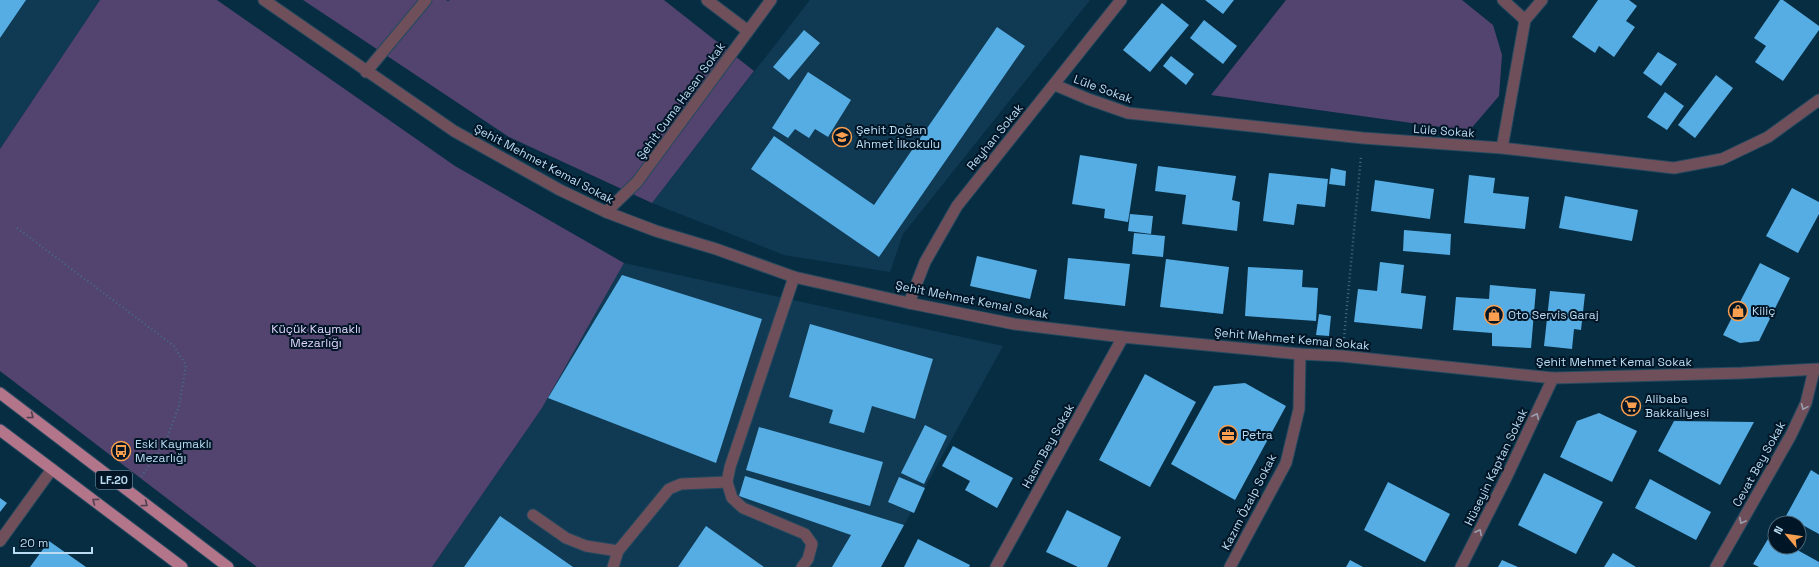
<svg xmlns="http://www.w3.org/2000/svg" width="1819" height="567" viewBox="0 0 1819 567" font-family="'Space Grotesk',sans-serif">
	<style>
		.built { fill: #103a53 }
		.green { fill: #52436f }
		.building { fill: #56ade3 }
		.lines { fill: none; stroke-linecap: round; stroke-linejoin: round }
		.service-casing { stroke: #24495f; stroke-width: 13 }
		.minor-casing { stroke: #24495f; stroke-width: 13 }
		.tertiary-casing { stroke: #24495f; stroke-width: 13 }
		.primary-casing { stroke: #24495f; stroke-width: 13 }
		.path { stroke: #476b81; stroke-width: 2.5; stroke-dasharray: 1 3; stroke-linecap: butt }
		.service { stroke: #6f505a; stroke-width: 11 }
		.minor { stroke: #6f505a; stroke-width: 11 }
		.tertiary { stroke: #6f505a; stroke-width: 11 }
		.primary { stroke: #b37589; stroke-width: 11 }
		.oneway { stroke: #999dae }
		.oneway2 { stroke: #514052 }
		.labels { text-anchor: middle; stroke-width: 4; stroke-linejoin: round; paint-order: stroke }
		.shield { fill: #001525; stroke: #83a0b5; stroke-width: 1 }
		.shield-label { font-size: 11px; font-weight: bold; fill: #bbdcf3 }
		.street-label { font-size: 12px; fill: #bbdcf3; stroke: #001525 }
		.poi-label { font-size: 12px; fill: #bbdcf3; stroke: #001525; text-anchor: start }
		.park-label { font-size: 12px; fill: #e0d4fd; stroke: #001525 }
	</style>
	<rect width="100%" height="100%" fill="#072d43"/>
	<path class="built" d="M0 0H100L0 149Z
		M810 0H1090L903 234 890 272 784 255 652 203Z
		M624 263 1003 346 881 567H432L542 408Z"/>
	<path class="green" d="M100 0H217L455 166 624 263 542 408 432 567H257L0 371V149Z
		M303 0H446L448 1 450 0H664L754 71 652 203 509 137Z
		M1286 0H1462L1493 25 1502 55 1499 96 1469 131 1211 95Z"/>
	<path class="building" d="M0 0H26L0 38Z
		M1205 0H1234L1223 14Z
		M1598 0H1629L1637 6 1626 21 1635 27 1614 57 1599 46 1595 53 1572 37Z
		M1780 0H1783L1819 26V30L1783 81 1755 62 1766 46 1754 38Z
		M1162 3 1189 25 1150 72 1123 50Z
		M1204 20 1237 46 1223 64 1190 38Z
		M997 27 1025 46 879 257 751 169 774 136 874 205Z
		M804 30 820 43 789 80 773 67Z
		M1658 52 1677 64 1661 86 1643 73Z
		M1171 56 1194 74 1186 85 1163 66Z
		M808 72 851 100 828 137 815 129 809 138 795 129 788 138 772 128Z
		M1716 75 1733 88 1695 138 1678 125Z
		M1665 92 1684 106 1667 130 1647 117Z
		M1080 155 1137 164 1128 222 1104 218 1105 209 1072 204Z
		M1158 166 1236 176 1232 200 1240 202 1237 231 1182 224 1186 195 1155 191Z
		M1331 168 1346 171 1345 186 1329 184Z
		M1269 173 1328 179 1325 207 1297 204 1294 225 1263 221Z
		M1469 175 1495 178 1493 193 1529 197 1525 229 1464 223Z
		M1375 180 1434 189 1430 219 1371 211Z
		M1792 188 1819 202V214L1798 253 1766 236Z
		M1565 196 1638 210 1632 241 1559 228Z
		M1130 214 1153 216 1151 234 1128 231Z
		M1404 230 1451 234 1450 255 1403 251Z
		M1134 233 1165 236 1163 257 1132 254Z
		M977 256 1037 270 1030 299 970 286Z
		M1068 258 1130 264 1125 306 1064 299Z
		M1166 259 1229 267 1223 314 1160 307Z
		M1380 262 1404 265 1401 293 1426 296 1422 329 1354 322 1358 289 1377 291Z
		M1760 263 1790 278 1759 341 1740 343 1723 335Z
		M1248 267 1303 270 1302 287 1318 288 1316 321 1245 316Z
		M622 275 762 319 716 463 548 398Z
		M1490 285 1536 289 1531 348 1492 346V333L1453 330 1456 297 1489 299Z
		M1550 291 1585 294 1581 330 1574 329 1572 349 1544 346Z
		M1319 314 1331 316 1329 336 1316 335Z
		M810 324 933 359 915 419 872 406 864 433 829 423 833 410 789 397Z
		M1145 374 1196 402 1150 487 1099 460Z
		M1245 383 1286 406 1235 500 1171 464 1214 386Z
		M1599 413 1637 431 1612 482 1560 457 1577 421Z
		M1674 421 1754 422 1720 485 1658 451Z
		M925 425 947 436 924 484 901 473Z
		M759 427 883 462 870 506 746 470Z
		M953 446 1013 478 997 508 965 490 970 481 942 466Z
		M1811 470 1819 475V534L1786 516Z
		M1544 473 1603 502 1576 554 1518 525Z
		M745 476 904 525 881 567H832L851 535 739 496Z
		M899 477 925 488 914 513 888 502Z
		M1650 479 1711 512 1696 540 1635 508Z
		M1388 482 1450 514 1425 562 1364 530Z
		M0 498 7 503 0 512Z
		M1067 510 1121 537 1107 567H1078L1046 552Z
		M500 516 573 567H464Z
		M706 526 764 567H678Z
		M1771 534 1775 537V547H1792L1819 562V567H1759L1753 564Z
		M918 539 970 565 969 567H904Z
		M49 541 86 567H30Z
		M1613 553 1636 567H1604Z
		M1350 560 1363 567H1346Z
		M1502 560 1518 567H1498Z"/>
	<g class="lines">
		<g class="service-casing">
			<path id="service" d="M794 277 730 467 727 482 732 498 743 508 805 534 812 544 808 559 802 567
				M533 515 566 538 586 546 618 551
				M0 541 52 469
				M613 567 618 551 669 489 681 484 727 482"/>
		</g>
		<g class="minor-casing">
			<path id="minor" d="M707 0 748 31
				M1503 0 1525 20
				M366 72 426 0
				M1055 85 1088 99 1128 113 1363 138 1502 148 1674 168 1722 159 1768 137 1819 100
				M1502 148 1525 20 1542 0
				M606 212 637 182 771 0
				M909 303 925 262 957 206 1121 0
				M996 567 1123 337
				M1230 567 1286 463 1299 409 1300 354
				M1461 567 1506 478 1553 378
				M1716 567 1791 435 1806 403 1814 370"/>
		</g>
		<g class="tertiary-casing">
			<path id="tertiary" d="M264 0 454 131 560 190 606 212 656 231 716 249 794 277 909 303 1014 324 1123 337 1300 354 1342 356 1553 378 1742 373 1819 369"/>
		</g>
		<g class="primary-casing">
			<path id="primary" d="M0 393 228 567
				M0 430 182 567"/>
		</g>
		<path class="path" d="M17 228 174 346 186 365 179 406 165 443 141 477
			M1344 338 1361 156"/>
		<use href="#service" class="service"/>
		<use href="#minor" class="minor"/>
		<use href="#tertiary" class="tertiary"/>
		<use href="#primary" class="primary"/>
	</g>
	<defs><path id="oneway-chevron" d="M-2-3.5L2.5 0L-2 3.5" fill="none" stroke-width="1.6" stroke-linecap="round" stroke-linejoin="round"/></defs>
	<g class="oneway">
		<use href="#oneway-chevron" transform="translate(1804 407) rotate(114)"/>
		<use href="#oneway-chevron" transform="translate(1536 416) rotate(-65)"/>
		<use href="#oneway-chevron" transform="translate(1742 521) rotate(119)"/>
		<use href="#oneway-chevron" transform="translate(1479 532) rotate(-63)"/>
	</g>
	<g class="oneway2">
		<use href="#oneway-chevron" transform="translate(31 416) rotate(37)"/>
		<use href="#oneway-chevron" transform="translate(95 501) rotate(-143)"/>
		<use href="#oneway-chevron" transform="translate(145 504) rotate(37)"/>
	</g>
	<defs>
		<g id="school-ring" transform="scale(1)"><circle r="9.5" fill="#001525" stroke="#fa9f4f" stroke-width="1.5"/><path d="M0-5L7-2L0 1L-7-2ZM-4 1L0 2.5L4 1V4Q0 6-4 4Z" fill="#fa9f4f"/></g>
		<g id="shop-ring" transform="scale(1)"><circle r="9.5" fill="#001525" stroke="#fa9f4f" stroke-width="1.5"/><path d="M-5-2.5h2.3a2.7 3.5 0 0 1 5.4 0H5L5.5 6h-11ZM-1.5-2.5h3a1.5 2.3 0 0 0-3 0Z" fill="#fa9f4f"/></g>
		<g id="supermarket-ring" transform="scale(1)"><circle r="9.5" fill="#001525" stroke="#fa9f4f" stroke-width="1.5"/><path d="M-6-5.5h2.5l.6 2H6L4.5 2H-2.5L-4.4-4H-6ZM-1.5 3.2a1.3 1.3 0 1 0 .1 0ZM3 3.2a1.3 1.3 0 1 0 .1 0Z" fill="#fa9f4f"/></g>
		<g id="office-ring" transform="scale(1)"><circle r="9.5" fill="#001525" stroke="#fa9f4f" stroke-width="1.5"/><path d="M-6-3h4V-5.5h4V-3h4V5H-6ZM-1-4.5V-3h2v-1.5ZM-6 0V1H6V0Z" fill="#fa9f4f"/></g>
		<g id="bus-ring" transform="scale(1)"><circle r="9.5" fill="#001525" stroke="#fa9f4f" stroke-width="1.5"/><path d="M-5-6H5V4H4V6H2V4H-2V6H-4V4H-5ZM-3.5-4V0h7V-4ZM-3.5 1.2v1.5H-2V1.2ZM2 1.2v1.5H3.5V1.2Z" fill="#fa9f4f"/></g>
	</defs>
	<g fill-rule="evenodd">
		<use href="#school-ring" x="842" y="137"/>
		<use href="#shop-ring" x="1738" y="311"/>
		<use href="#shop-ring" x="1494" y="315"/>
		<use href="#supermarket-ring" x="1631" y="406"/>
		<use href="#office-ring" x="1228" y="435"/>
		<use href="#bus-ring" x="121" y="451"/>
	</g>
	<g class="labels">
		<rect class="shield" x="96" y="471" width="36" height="18" rx="3"/>
		<g class="shield-label">
			<text x="114" y="484">LF.20</text>
		</g>
		<g class="street-label">
			<text transform="translate(1103 89) rotate(20)" y="4">Lüle Sokak</text>
			<text transform="translate(681 101) rotate(-54)" y="4">Şehit Cuma Hasan Sokak</text>
			<text transform="translate(1444 131) rotate(4)" y="4">Lüle Sokak</text>
			<text transform="translate(995 137) rotate(-51)" y="4">Reyhan Sokak</text>
			<text transform="translate(544 164) rotate(28)" y="4">Şehit Mehmet Kemal Sokak</text>
			<text transform="translate(972 300) rotate(11)" y="4">Şehit Mehmet Kemal Sokak</text>
			<text transform="translate(1292 339) rotate(5)" y="4">Şehit Mehmet Kemal Sokak</text>
			<text x="1614" y="366">Şehit Mehmet Kemal Sokak</text>
			<text transform="translate(1048 446) rotate(-61)" y="4">Hasm Bey Sokak</text>
			<text transform="translate(1759 464) rotate(-61)" y="4">Cevat Bey Sokak</text>
			<text transform="translate(1496 467) rotate(-64)" y="4">Hüseyin Kaptan Sokak</text>
			<text transform="translate(1249 502) rotate(-63)" y="4">Kazım Özalp Sokak</text>
		</g>
		<g class="poi-label">
			<text x="856" y="134">Şehit Doğan<tspan x="856" dy="14">Ahmet İlkokulu</tspan></text>
			<text x="1752" y="315">Kiliç</text>
			<text x="1508" y="319">Oto Servis Garaj</text>
			<text x="1645" y="403">Alibaba<tspan x="1645" dy="14">Bakkaliyesi</tspan></text>
			<text x="1242" y="439">Petra</text>
			<text x="135" y="448">Eski Kaymaklı<tspan x="135" dy="14">Mezarlığı</tspan></text>
		</g>
		<g class="park-label">
			<text x="316" y="333">Küçük Kaymaklı<tspan x="316" dy="14">Mezarlığı</tspan></text>
		</g>
	</g>
	<g transform="translate(1787 535) rotate(299)"><circle r="19" fill="#001525" stroke="#4b6577"/>
	<path d="M0-3L7 15L0 10L-7 15Z" fill="#fa9f4f"/>
	<text y="-6" font-size="11" font-weight="bold" text-anchor="middle" fill="#bbdcf3">N</text>
	</g>
	<path d="M14 547v6h78v-6" fill="none" stroke="#bbdcf3" stroke-width="2"/>
	<text x="20" y="547" font-size="12" fill="#bbdcf3" stroke="#001525" stroke-width="3" paint-order="stroke">20 m</text>
</svg>
